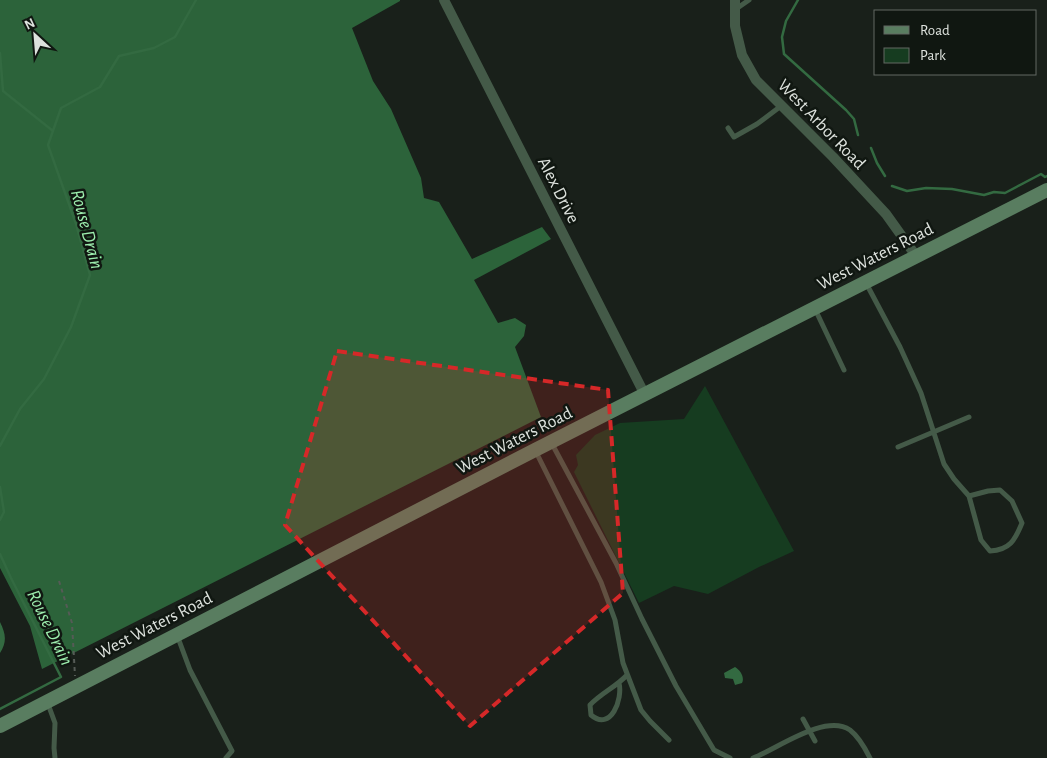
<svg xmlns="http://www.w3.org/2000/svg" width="1047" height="758" viewBox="0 0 1047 758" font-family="'Alegreya Sans',sans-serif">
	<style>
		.green { fill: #163c20 }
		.forest { fill: #2c633a }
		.water { fill: #336a41 }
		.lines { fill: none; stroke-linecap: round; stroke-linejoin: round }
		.stream { stroke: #336a41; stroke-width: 2.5 }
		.path { stroke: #555b56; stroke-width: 2; stroke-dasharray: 4 4; stroke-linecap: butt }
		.lane { stroke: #445a48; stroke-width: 5 }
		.street { stroke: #445a48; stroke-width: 10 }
		.secondary { stroke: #597d60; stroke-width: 14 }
		.marked { fill: #d62828; fill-opacity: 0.2; stroke: #d62828; stroke-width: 4; stroke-dasharray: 10 6; stroke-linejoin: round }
		.labels { text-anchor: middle; stroke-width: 5; stroke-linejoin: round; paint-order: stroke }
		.street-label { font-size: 18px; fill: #dde2dd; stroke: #101711 }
		.water-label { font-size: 19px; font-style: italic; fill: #9deeae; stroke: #101711 }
	</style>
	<rect width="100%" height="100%" fill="#19201a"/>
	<path class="green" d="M705 386 794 551 759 567 708 594 674 586 639 603 574 472 578 465 576 455 595 435 620 423 684 419Z"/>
	<path class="forest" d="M0 0H400V1L352 28 373 81 391 109 421 178 424 198 439 202 472 259 542 227 551 239 474 280 498 323 515 318 526 325 524 336 515 347 541 417 42 669 30 626 0 568Z"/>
	<path class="water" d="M0 622C6 634 7 642 0 653Z
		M735 667C740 670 745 677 742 683L735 685 733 679 725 678 724 673Z"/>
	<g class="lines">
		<path class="stream" d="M798 0 786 21 782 37 784 54 846 110 854 119 858 135
			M0 53 3 91 53 131
			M871 148 877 163 885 176
			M892 186 907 191 926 188 952 189 984 195 994 192 1005 193 1041 174 1045 177 1047 176
			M0 446 20 409 44 379 71 327 90 275 76 224 48 145 61 108 100 87 119 56 154 48 175 37 196 0
			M0 487 4 512 0 520
			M0 554 11 578 61 677 0 709"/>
		<path class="path" d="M59 581 72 623 75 676"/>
		<path class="lane" d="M736 9 749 0
			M728 128 734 137 757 124 781 106
			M866 283 900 347 921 393 944 464 954 479 969 496 981 540 990 551C1010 550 1015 540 1022 523L1012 501 1000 490 988 491 969 496
			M815 309 844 370
			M551 442 616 563 642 619 676 686 714 750 730 758
			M898 447 969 417
			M535 450 601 582 615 620 623 663 641 710 650 721 669 740
			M177 635 190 670 232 751 226 758
			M619 683C623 699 611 732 591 715L590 705C601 693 616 687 627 675
			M48 704 55 723 54 748 55 758
			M803 719 815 741
			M753 758C777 749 825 713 850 730 859 737 865 748 870 758"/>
		<path class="street" d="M444 0 645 395
			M735 0V26L742 55 756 80 833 157 886 214 916 256"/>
		<path class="secondary" d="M0 726 535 450 1047 190"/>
	</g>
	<path class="marked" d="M337 351 608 390 623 593 470 726 285 525Z"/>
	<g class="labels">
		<g class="street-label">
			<text transform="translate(822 124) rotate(46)" y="6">West Arbor Road</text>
			<text transform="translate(559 190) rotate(63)" y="6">Alex Drive</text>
			<text transform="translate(875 256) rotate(-27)" y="6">West Waters Road</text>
			<text transform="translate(514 440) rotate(-27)" y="6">West Waters Road</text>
			<text transform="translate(154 625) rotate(-27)" y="6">West Waters Road</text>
		</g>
		<g class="water-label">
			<text transform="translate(88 229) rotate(75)" y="7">Rouse Drain</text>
			<text transform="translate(51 627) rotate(64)" y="7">Rouse Drain</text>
		</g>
	</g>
	<rect x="874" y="10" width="162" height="65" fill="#101711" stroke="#626863"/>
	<rect x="884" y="26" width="25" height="8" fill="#597d60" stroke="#626863"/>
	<text x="920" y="35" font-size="15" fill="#dde2dd">Road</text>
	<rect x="884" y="48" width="25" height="15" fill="#163c20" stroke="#626863"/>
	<text x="920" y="60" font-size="15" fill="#dde2dd">Park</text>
	<g transform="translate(35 35) rotate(334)" stroke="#101711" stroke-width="4" paint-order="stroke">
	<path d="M0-4L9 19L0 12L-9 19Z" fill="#dde2dd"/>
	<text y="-8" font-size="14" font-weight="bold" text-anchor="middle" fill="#dde2dd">N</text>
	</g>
</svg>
